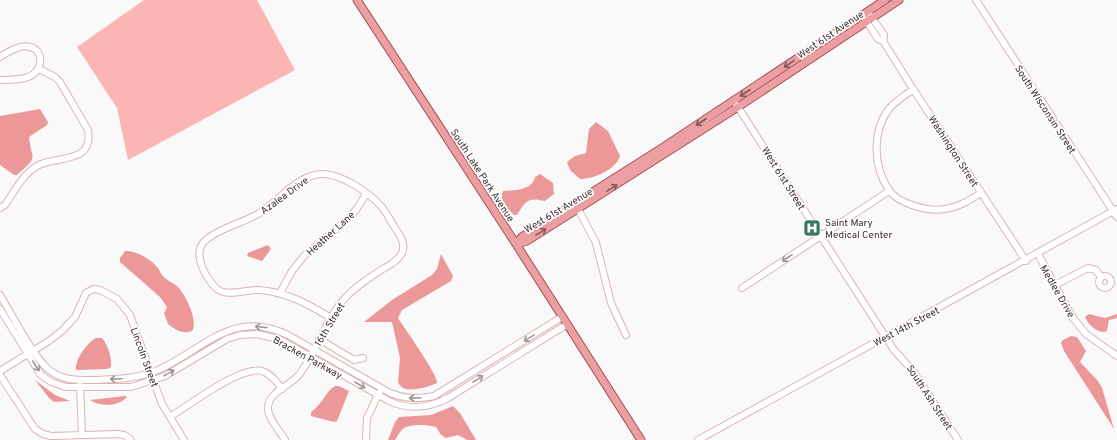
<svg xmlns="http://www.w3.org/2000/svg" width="1117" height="440" viewBox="0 0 1117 440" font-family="Overpass,sans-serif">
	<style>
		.forest { fill: #fbb5b4 }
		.water { fill: #ec9798 }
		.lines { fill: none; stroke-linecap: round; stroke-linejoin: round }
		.minor-casing { stroke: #dcb5b4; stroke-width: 8 }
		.major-casing { stroke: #a64d52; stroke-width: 9 }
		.minor { stroke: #fff; stroke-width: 6 }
		.major { stroke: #ec9fa3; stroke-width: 7 }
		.oneway { stroke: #825a5c }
		.oneway2 { stroke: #9d9696 }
		.labels { text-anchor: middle; stroke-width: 3.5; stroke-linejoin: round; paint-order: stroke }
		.street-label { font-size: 10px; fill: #3b2c2c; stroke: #fff }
		.poi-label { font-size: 10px; fill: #3b2c2c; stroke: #fff; text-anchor: start }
	</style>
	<rect width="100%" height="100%" fill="#f9f9f9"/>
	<path class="forest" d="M144 0H257L295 70 128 160 117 108 77 47Z"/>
	<path class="water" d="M40 109 48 122 47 125 29 137C32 163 39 155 17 175H14L0 165V116Z
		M596 122 608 131 620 156C616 170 593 179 580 179L570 170 567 162 575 156 586 153 589 129Z
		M540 174 553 183 554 194 545 201C528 197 526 200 517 215H514C507 208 499 202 503 191 514 190 532 191 535 177Z
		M268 245 271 249 262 261 247 256 248 253Z
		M125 251C136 250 152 260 158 268 160 271 162 276 165 278 169 282 174 283 178 287 186 296 197 318 193 330 185 336 174 329 168 324L164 313 167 307 160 297 120 262V258Z
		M441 254 453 276 451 281 402 310 398 318C405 329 438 375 437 383 428 387 403 396 398 382L400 358 392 322H364L392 300 432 275 437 269Z
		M1089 314 1105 318 1117 314V318L1109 320 1107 331C1099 335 1088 325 1085 317Z
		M1071 336 1077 337 1086 351 1080 362 1098 381 1102 388 1114 429 1064 351 1061 343 1063 340Z
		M96 338H102C108 345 112 358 111 367L107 369 76 370C75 359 87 343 96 338Z
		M35 380 55 395 70 401 54 402 49 398Z
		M335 386H339L349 391 337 421 334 422 311 416V412C322 405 325 392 335 386Z
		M125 396 127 397C118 407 100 407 90 400Z
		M453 406 460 413 476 440H467L458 435 446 438 441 435 436 427C429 425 410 423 403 429 400 431 398 436 395 440H388L395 422 399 417 431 415Z"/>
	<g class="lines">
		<g class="minor-casing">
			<path id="minor" d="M976 0 1117 217
				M870 15 884 35 883 41 913 89 1026 261
				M863 16 878 39 883 41
				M0 57C8 52 20 44 30 47 46 51 42 73 28 77 20 80 9 80 0 80
				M913 89C906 95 895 101 889 109 872 131 873 167 889 190 898 204 929 212 945 209 959 207 970 200 981 193
				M734 101 894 350 913 371 958 440
				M576 205 596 243 611 303 626 335
				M0 208 5 205C14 192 23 174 37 166 56 155 94 165 88 130L60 82 55 77 39 69
				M1038 254 1073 318 1086 334 1117 356
				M1099 282a6 6 0 1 1 12 0a6 6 0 1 1-12 0Z
				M1055 285 1088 268 1096 270 1101 277
				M742 288 889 191
				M280 293 292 271 304 256 347 220 356 210 366 194
				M0 295C12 314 32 355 48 369 62 381 78 380 94 380 117 379 139 379 160 369 204 349 234 308 288 335L390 393C405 399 417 399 434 396L562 317
				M0 309 41 375 51 382 66 387H131L165 376 227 339 240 335 257 334 281 340 389 401C408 410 429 408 448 398L566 325
				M319 339 354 360 363 358
				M0 371 49 341 63 330 75 317 86 293 93 289 100 290 117 299 130 315 162 404 184 440
				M0 375 35 429 43 434 51 436 118 434 124 435 130 439
				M80 386 82 435
				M170 417C188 406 241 365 262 371 271 374 276 381 282 389
				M285 440C280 431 267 418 268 407 269 392 289 386 298 376 317 352 325 319 346 297 356 286 369 278 381 270 389 266 398 261 402 253 406 244 400 235 395 228 390 220 386 211 380 205 367 191 342 175 324 174 300 173 281 198 263 211 249 221 213 230 203 243 193 256 206 278 216 288 226 298 247 289 259 290 287 292 308 304 331 318
				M366 440 367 418 379 393
				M698 440 1117 209"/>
		</g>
		<g class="major-casing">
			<path id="major" d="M357 0 516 244 641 440
				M516 243 523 236 662 148 885 0
				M516 244 527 241 738 107 899 0"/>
		</g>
		<use href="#minor" class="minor"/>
		<use href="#major" class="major"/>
	</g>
	<defs><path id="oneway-shaft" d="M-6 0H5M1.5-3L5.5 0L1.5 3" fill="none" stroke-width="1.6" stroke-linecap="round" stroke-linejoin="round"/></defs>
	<g class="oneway">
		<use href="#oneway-shaft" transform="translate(789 64) rotate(146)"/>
		<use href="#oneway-shaft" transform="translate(745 93) rotate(147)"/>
		<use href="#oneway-shaft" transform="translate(701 122) rotate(147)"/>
		<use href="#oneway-shaft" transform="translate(612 188) rotate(-32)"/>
		<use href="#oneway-shaft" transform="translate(541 232) rotate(-31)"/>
	</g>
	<g class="oneway2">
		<use href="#oneway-shaft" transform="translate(787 258) rotate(147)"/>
		<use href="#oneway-shaft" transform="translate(261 327) rotate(-174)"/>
		<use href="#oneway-shaft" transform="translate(529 338) rotate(148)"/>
		<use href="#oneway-shaft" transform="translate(36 366) rotate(57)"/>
		<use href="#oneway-shaft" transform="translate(169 373) rotate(-29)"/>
		<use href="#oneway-shaft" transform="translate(116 379) rotate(178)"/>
		<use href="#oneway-shaft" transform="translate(478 379) rotate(-32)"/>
		<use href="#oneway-shaft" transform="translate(360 385) rotate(30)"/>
		<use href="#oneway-shaft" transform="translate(415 398) rotate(178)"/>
	</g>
	<defs>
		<g id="hospital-square" transform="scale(0.9)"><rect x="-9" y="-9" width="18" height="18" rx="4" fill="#397662" stroke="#fff"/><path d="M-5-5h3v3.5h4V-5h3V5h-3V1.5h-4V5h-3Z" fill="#fff"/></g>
	</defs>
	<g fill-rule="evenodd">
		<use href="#hospital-square" x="812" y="228"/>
	</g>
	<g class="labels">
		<g class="street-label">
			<text transform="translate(830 34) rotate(-34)" y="4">West 61st Avenue</text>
			<text transform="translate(1046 109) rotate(57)" y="4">South Wisconsin Street</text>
			<text transform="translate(954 151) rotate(57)" y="4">Washington Street</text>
			<text transform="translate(483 175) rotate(57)" y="4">South Lake Park Avenue</text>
			<text transform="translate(784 178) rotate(58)" y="4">West 61st Street</text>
			<text transform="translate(284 195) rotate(-36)" y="4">Azalea Drive</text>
			<text transform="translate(558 210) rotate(-31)" y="4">West 61st Avenue</text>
			<text transform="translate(330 233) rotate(-42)" y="4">Heather Lane</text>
			<text transform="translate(1058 291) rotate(60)" y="4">Medlee Drive</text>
			<text transform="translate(329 324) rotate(-59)" y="4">16th Street</text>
			<text transform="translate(906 326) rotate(-28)" y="4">West 14th Street</text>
			<text transform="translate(145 357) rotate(70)" y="4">Lincoln Street</text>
			<text transform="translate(308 357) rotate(29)" y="4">Bracken Parkway</text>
			<text transform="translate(930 397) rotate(57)" y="4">South Ash Street</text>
		</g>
		<g class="poi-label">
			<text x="825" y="226">Saint Mary<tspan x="825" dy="12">Medical Center</tspan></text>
		</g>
	</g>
</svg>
